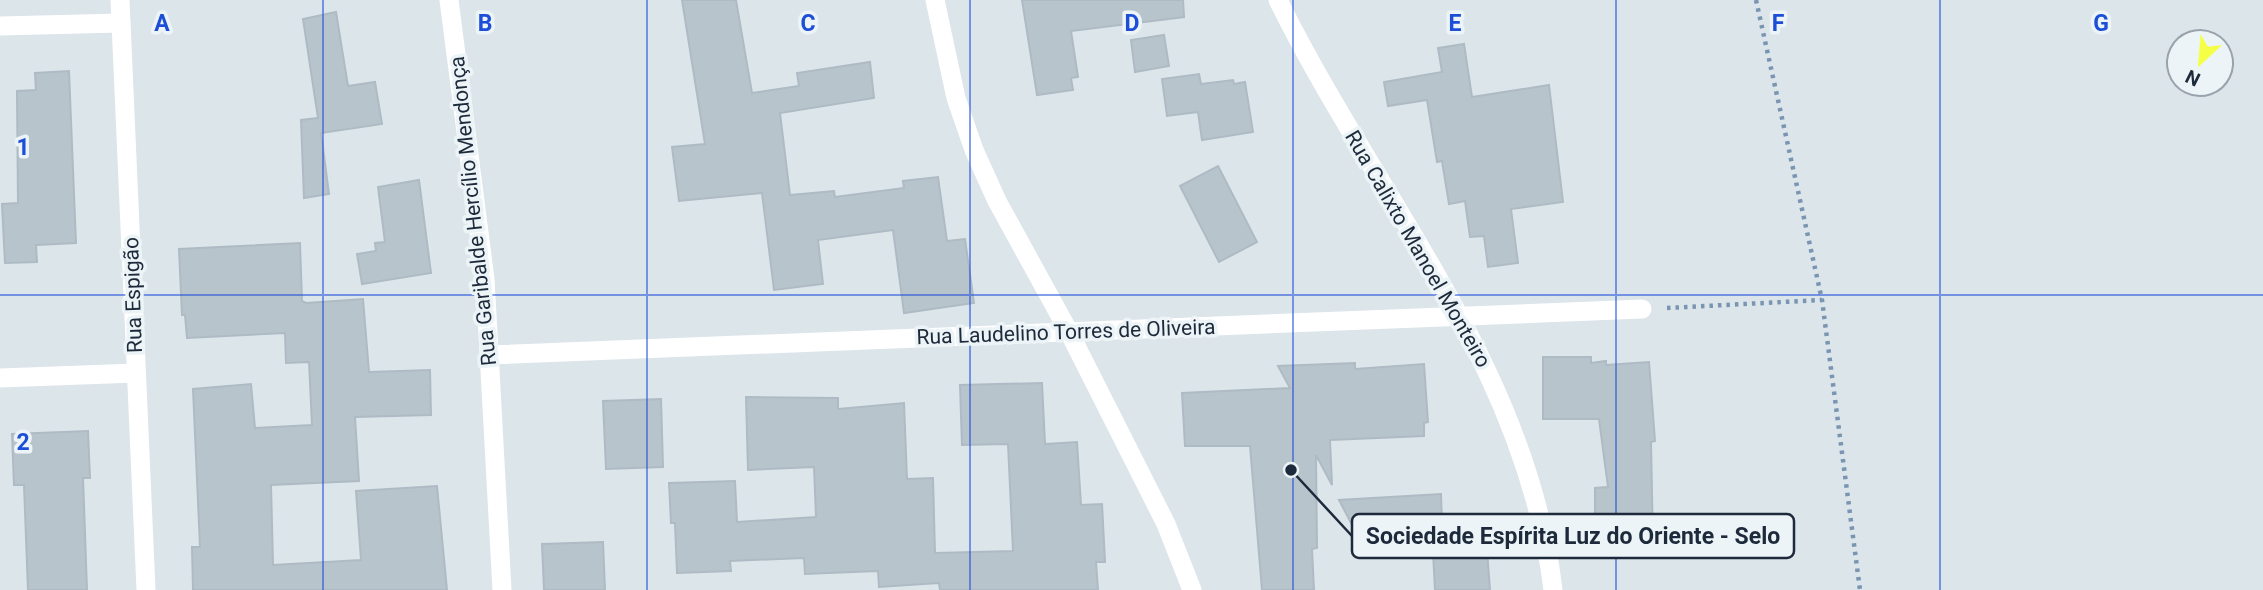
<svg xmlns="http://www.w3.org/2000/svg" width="2263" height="590" viewBox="0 0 2263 590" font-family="Roboto,sans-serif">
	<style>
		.building { fill: #b8c4cb; stroke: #aebbc4; stroke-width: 2 }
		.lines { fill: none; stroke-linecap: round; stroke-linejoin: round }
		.path { stroke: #7995b1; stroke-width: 4.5; stroke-dasharray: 3.5 5; stroke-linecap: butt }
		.minor { stroke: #fff; stroke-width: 19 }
		.tertiary { stroke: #fff; stroke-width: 19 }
		.grid { fill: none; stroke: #1d4ed8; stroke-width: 2; stroke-opacity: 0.55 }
		.labels { text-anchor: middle; stroke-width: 7; stroke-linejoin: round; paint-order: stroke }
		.street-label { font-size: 21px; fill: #1d2a3b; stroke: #ecf4f7 }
		.grid-label { font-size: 23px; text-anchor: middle; font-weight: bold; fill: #1d4ed8; stroke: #ecf4f7; stroke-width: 7; stroke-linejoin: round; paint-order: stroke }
		.leader { fill: none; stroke: #1d2a3b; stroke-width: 2.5 }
		.callout-dot { fill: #1d2a3b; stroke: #ecf4f7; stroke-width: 2.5 }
		.callout { fill: #ecf4f7; stroke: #1d2a3b; stroke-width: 2.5 }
		.callout-label { font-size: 23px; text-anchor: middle; font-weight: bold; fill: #1d2a3b }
	</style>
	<rect width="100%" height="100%" fill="#dce5ea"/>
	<path class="building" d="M682 0H736L752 93 799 86 797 73 870 62 874 98 780 113 790 195 834 191 835 197 904 188 903 181 938 177 947 241 965 239 974 303 904 313 893 230 818 240 823 284 774 290 762 193 679 201 672 147 705 144Z
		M1022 0H1183L1184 17 1071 31 1078 77 1071 78 1073 90 1037 95Z
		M336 12 348 86 375 82 382 124 321 133 329 194 304 198 301 120 318 118 303 19Z
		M1164 35 1169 66 1135 72 1131 40Z
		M1464 44 1472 97 1549 85 1563 202 1511 209 1518 263 1488 267 1484 236 1470 237 1465 201 1449 204 1442 161 1437 162 1427 100 1388 106 1384 82 1442 72 1438 48Z
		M69 71 76 243 36 245 37 262 5 263 2 204 18 203 17 91 36 90 35 73Z
		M1199 74 1201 84 1233 80 1234 84 1245 82 1253 132 1202 140 1198 112 1167 116 1162 79Z
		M1218 166 1257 242 1219 262 1180 186Z
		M419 180 431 273 362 284 357 254 376 251 375 243 385 242 378 187Z
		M300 243 302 301 306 303 363 299 369 372 430 370 431 415 355 417 359 481 271 485 273 565 361 560 356 491 437 486 447 590H193L192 547H200L193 389 251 384 255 428 312 425 309 362 286 363 285 333 187 338 185 315H182L179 249Z
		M1543 357H1591V363L1606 361V365L1649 362 1655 441 1651 442 1653 544 1595 545V488L1608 487 1599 419H1543Z
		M1355 363V369L1424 364 1428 422 1424 423V436L1330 440 1332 485 1316 455 1317 548 1312 549 1314 590H1262L1250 446H1185L1182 393 1290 388 1278 366Z
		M1042 383 1045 444 1077 442 1081 505 1102 504 1105 562H1096L1098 590H940L939 583 879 587 878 571 805 574 804 558 730 561 731 571 677 573 675 523H671L669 483 735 481 737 522 816 517 814 467 748 470 746 397 838 398V409L904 403 907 479 933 478 935 553 1013 551 1008 444 962 445 960 385Z
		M661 399 663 467 606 469 603 401Z
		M88 431 90 478H83L87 590H28L24 485H14L12 434Z
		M1441 494 1443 549 1372 552 1371 540H1360L1339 500Z
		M603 542 605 590H544L542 544Z
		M1487 550 1490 590H1435L1433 552Z"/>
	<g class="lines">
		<path class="path" d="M1756 0 1822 300 1860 590
			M1667 308 1822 300"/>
		<path class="minor" d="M449 0 485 279 502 590
			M935 0 956 98 974 150 997 201 1069 332 1166 524 1192 590
			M1278 0C1374 195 1527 367 1553 590
			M0 26 121 23
			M491 355 1642 309
			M0 378 136 373"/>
		<path class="tertiary" d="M120 0 146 590"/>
	</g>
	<path class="grid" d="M323 0V590M647 0V590M970 0V590M1293 0V590M1616 0V590M1940 0V590M0 295H2263"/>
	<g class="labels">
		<g class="street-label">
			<text transform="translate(473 211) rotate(-96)" y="7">Rua Garibalde Hercílio Mendonça</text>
			<text transform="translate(1418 249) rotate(60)" y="7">Rua Calixto Manoel Monteiro</text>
			<text transform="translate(133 295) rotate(-92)" y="7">Rua Espigão</text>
			<text transform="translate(1066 332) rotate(-2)" y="7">Rua Laudelino Torres de Oliveira</text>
		</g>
	</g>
	<g class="grid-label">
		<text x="162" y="31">A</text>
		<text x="485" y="31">B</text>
		<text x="808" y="31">C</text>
		<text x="1132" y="31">D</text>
		<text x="1455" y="31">E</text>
		<text x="1778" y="31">F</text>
		<text x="2101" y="31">G</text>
		<text x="23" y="155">1</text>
		<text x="23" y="450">2</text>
	</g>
	<path class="leader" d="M1291 470L1352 536"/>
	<circle class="callout-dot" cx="1291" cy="470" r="7"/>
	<rect class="callout" x="1352" y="514" width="442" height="44" rx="7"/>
	<g class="callout-label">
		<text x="1573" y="544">Sociedade Espírita Luz do Oriente - Selo</text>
	</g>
	<g transform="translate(2200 63) rotate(206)"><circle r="33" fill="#ecf4f7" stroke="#99a3ac" stroke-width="2"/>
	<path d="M0-5L12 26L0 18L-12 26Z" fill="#f5ff45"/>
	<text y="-10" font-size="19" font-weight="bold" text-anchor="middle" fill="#1d2a3b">N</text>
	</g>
</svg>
